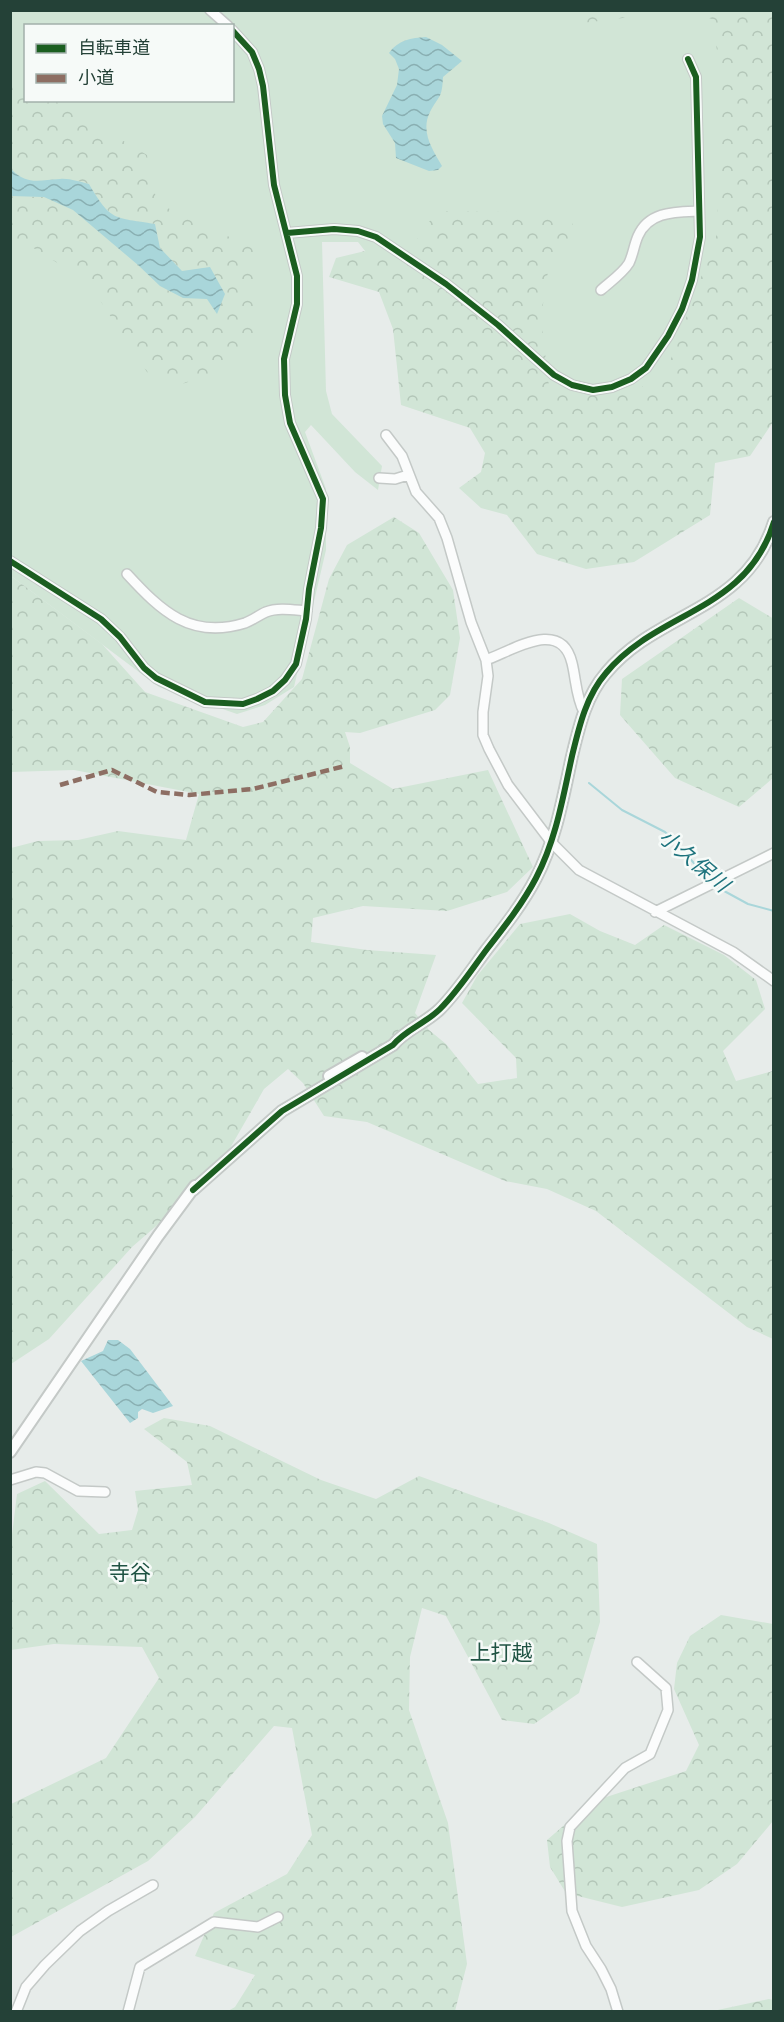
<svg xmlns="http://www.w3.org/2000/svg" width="784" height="2022" viewBox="0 0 784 2022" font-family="Cabin,'Noto Sans JP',sans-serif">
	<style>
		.grass { fill: #d1e5d6; fill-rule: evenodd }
		.forest { fill: url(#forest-crowns) }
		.water { fill: url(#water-waves) }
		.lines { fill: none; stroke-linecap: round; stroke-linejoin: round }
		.stream { stroke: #a9d6da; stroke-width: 2 }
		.minor-casing { stroke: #c4c9c7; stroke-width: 12 }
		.tertiary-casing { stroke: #c4c9c7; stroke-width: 14 }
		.minor { stroke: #fbfcfc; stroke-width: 9 }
		.tertiary { stroke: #fbfcfc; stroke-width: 10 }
		.quiet { stroke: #8d6e63; stroke-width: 4.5; stroke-dasharray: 9 4.5; stroke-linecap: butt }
		.cycleway-casing { stroke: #f6faf8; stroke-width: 10 }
		.cycleway { stroke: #1b5e20; stroke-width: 6 }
		.labels { text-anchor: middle; stroke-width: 5; stroke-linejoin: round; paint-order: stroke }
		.water-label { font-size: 21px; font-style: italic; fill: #1d737d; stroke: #f6faf8 }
		.neighbourhood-label { font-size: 21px; fill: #1f5343; stroke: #f6faf8 }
	</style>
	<defs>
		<pattern id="forest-crowns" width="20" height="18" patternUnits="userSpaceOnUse" patternTransform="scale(1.5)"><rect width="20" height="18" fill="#d1e5d6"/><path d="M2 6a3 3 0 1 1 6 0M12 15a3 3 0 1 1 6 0" fill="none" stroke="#b3c6b8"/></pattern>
		<pattern id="water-waves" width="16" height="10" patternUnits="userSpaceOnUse" patternTransform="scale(1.5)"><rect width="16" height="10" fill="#a9d6da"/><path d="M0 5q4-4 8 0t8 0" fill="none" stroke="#89afb2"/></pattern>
	</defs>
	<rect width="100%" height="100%" fill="#e7ecea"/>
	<path class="grass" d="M10 11H754L774 119 691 479 409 307 358 242H322L326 391 332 414 382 466 378 490 355 472 311 425 305 432 326 489V550L294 687 265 705 237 714 159 687 11 576ZM26 26H232V100H26Z"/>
	<path class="forest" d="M562 11H678L583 23Z
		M686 11H773V422L750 456 715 463 710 515 634 562 586 569 537 554 507 515 481 508 459 488 481 472 485 453 470 428 401 405 393 329 379 292 329 277 336 258 365 251 405 269 422 228 441 211 570 213 574 231 549 265 541 317 549 387 636 390 665 375 717 234 721 76 712 19Z
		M11 77 25 83 26 100 56 101 147 155 157 203 253 248 255 327 247 351 223 371 169 388 147 372 88 282 27 244 11 247 10 196 44 197 73 210 138 265 160 286 183 298 207 299 216 313 224 294 182 271 160 248 155 224C114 217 111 221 89 184 80 182 69 178 60 179 39 180 28 186 11 169Z
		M394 517 419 533 453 590 460 638 450 695 435 710 360 733 345 732 350 747V763L393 789 488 770 533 867 507 892 447 911 363 906 313 918 311 942 367 950 436 955 415 1013 429 1030 446 1044 478 1084 517 1078 516 1058 462 1003 477 976 520 924 570 914 600 931 635 945 664 925 724 955 756 980 765 1009 723 1051 736 1081 773 1071V1339L747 1327 596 1211 547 1189 505 1181 367 1122 324 1116 303 1083 288 1069 264 1089 214 1176 132 1247 49 1339 11 1364V848L38 841 78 840 118 831 186 840 199 794 74 770 11 772V576L102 644 145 692 243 727 263 722 302 679 329 579 347 545Z
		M739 598 774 619 773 778 739 807 675 778 620 715 622 679Z
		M164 1418 210 1426 321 1480 376 1499 419 1476 549 1523 597 1544 600 1622 579 1693 534 1724 502 1720 446 1616 422 1608 410 1657 409 1710 448 1823 467 1964 455 2011H228L235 2007 255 1975 195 1956 214 1913 287 1874 312 1835 292 1728 274 1726 195 1817 148 1861 11 1937V1804L106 1758 159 1678 142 1647 54 1644 11 1650 10 1551 17 1494 45 1481 99 1534 132 1530 138 1510 135 1491 192 1485 187 1462 144 1429Z
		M721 1615 773 1624V1821L737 1864 699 1890 622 1907 566 1893 550 1867 547 1840 591 1802 686 1771 699 1745 674 1689 677 1663 690 1636Z
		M769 1999 773 2000V2011H713Z"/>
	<path class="water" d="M426 37 442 45 462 61 443 77C442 99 439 95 430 112 420 132 433 150 442 166L438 170 429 171 396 158 395 143 383 124 382 116 397 85 399 69 395 59 389 53C398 40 411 38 426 37Z
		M11 169C28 186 39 180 60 179 69 178 80 182 89 184 111 222 114 217 155 224L160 248 182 271 210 267 225 294 217 314 207 299 183 298 160 286 138 265 73 210 44 197 11 196Z
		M108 1340H118L130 1349 173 1406 153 1413 142 1409 138 1412V1418L130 1423 81 1361 103 1351Z"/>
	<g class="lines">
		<path class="stream" d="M589 783 622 810 665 832 675 841 710 882
			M715 886 748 904 774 911"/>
		<g class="minor-casing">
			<path id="minor" d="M210 10 228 26
				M287 233 334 229 358 231 376 237 446 284 498 325 554 375 572 385 593 390 612 387 631 379 646 368 668 336 682 309 692 280 700 237 696 77 688 59
				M601 290C610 282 623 273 629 263 633 255 634 245 638 236 649 211 675 212 699 211
				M386 435 402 456 416 492 439 518 447 538 471 622 486 660 488 676 483 712V735L489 749 508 785 552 843 579 870 733 952 774 981
				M379 478 395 479 408 475
				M10 561 101 619 120 637 144 668 156 678 205 702 243 704 257 699 273 691 285 680 296 664 306 619 309 589 321 528 323 499 290 423 285 395 284 359 297 304V276L274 185 263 86 259 69 252 52 232 30
				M127 574C161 611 191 640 245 623 253 620 259 615 266 612 278 607 294 610 307 611
				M486 660C512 651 561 617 572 663 576 679 576 697 584 712
				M655 912 774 853
				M10 1480 36 1472 45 1473 78 1491 105 1492
				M16 2012 26 1987 45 1965 80 1931 108 1911 153 1885
				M128 2012 140 1967 214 1922 258 1927 278 1917
				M618 2012 611 1989 601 1969 586 1946 572 1911 567 1841 570 1827 625 1768 650 1754 668 1710 666 1688 637 1662"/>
		</g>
		<g class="tertiary-casing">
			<path id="tertiary" d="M329 1076 362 1057
				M193 1190 282 1111 393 1045C405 1030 426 1023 440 1009 458 991 472 969 487 949 505 926 523 903 536 878 556 840 563 797 572 756 579 727 586 696 606 673 658 610 746 613 774 522
				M10 1452 158 1236 195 1186"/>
		</g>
		<use href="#minor" class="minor"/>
		<use href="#tertiary" class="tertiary"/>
		<path class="quiet" d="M60 785 112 770 157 792 189 795 253 789 345 766"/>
		<g class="cycleway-casing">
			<path id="cycleway" d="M287 233 334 229 358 231 376 237 446 284 498 325 554 375 572 385 593 390 612 387 631 379 646 368 668 336 682 309 692 280 700 237 696 77 688 59
				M10 561 101 619 120 637 144 668 156 678 205 702 243 704 257 699 273 691 285 680 296 664 306 619 309 589 321 528 323 499 290 423 285 395 284 359 297 304V276L274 185 263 86 259 69 252 52 232 30
				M193 1190 282 1111 393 1045C405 1030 426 1023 440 1009 458 991 472 969 487 949 505 926 523 903 536 878 556 840 563 797 572 756 579 727 586 696 606 673 658 610 746 613 774 522"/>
		</g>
		<use href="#cycleway" class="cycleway"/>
	</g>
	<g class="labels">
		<g class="water-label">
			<text transform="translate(694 861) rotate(40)" y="7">小久保川</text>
		</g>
		<g class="neighbourhood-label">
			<text x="130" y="1580">寺谷</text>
			<text x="501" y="1660">上打越</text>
		</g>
	</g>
	<rect width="784" height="2022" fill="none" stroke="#244137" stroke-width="24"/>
	<rect x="24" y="24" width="210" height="78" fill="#f6faf8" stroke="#a2b0ab" stroke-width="1.5"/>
	<rect x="36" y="44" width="30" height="9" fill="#1b5e20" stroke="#a2b0ab" stroke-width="1.5"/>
	<text x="78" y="54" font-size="18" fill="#244137">自転車道</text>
	<rect x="36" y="74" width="30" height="9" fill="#8d6e63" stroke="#a2b0ab" stroke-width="1.5"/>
	<text x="78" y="84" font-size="18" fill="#244137">小道</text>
</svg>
